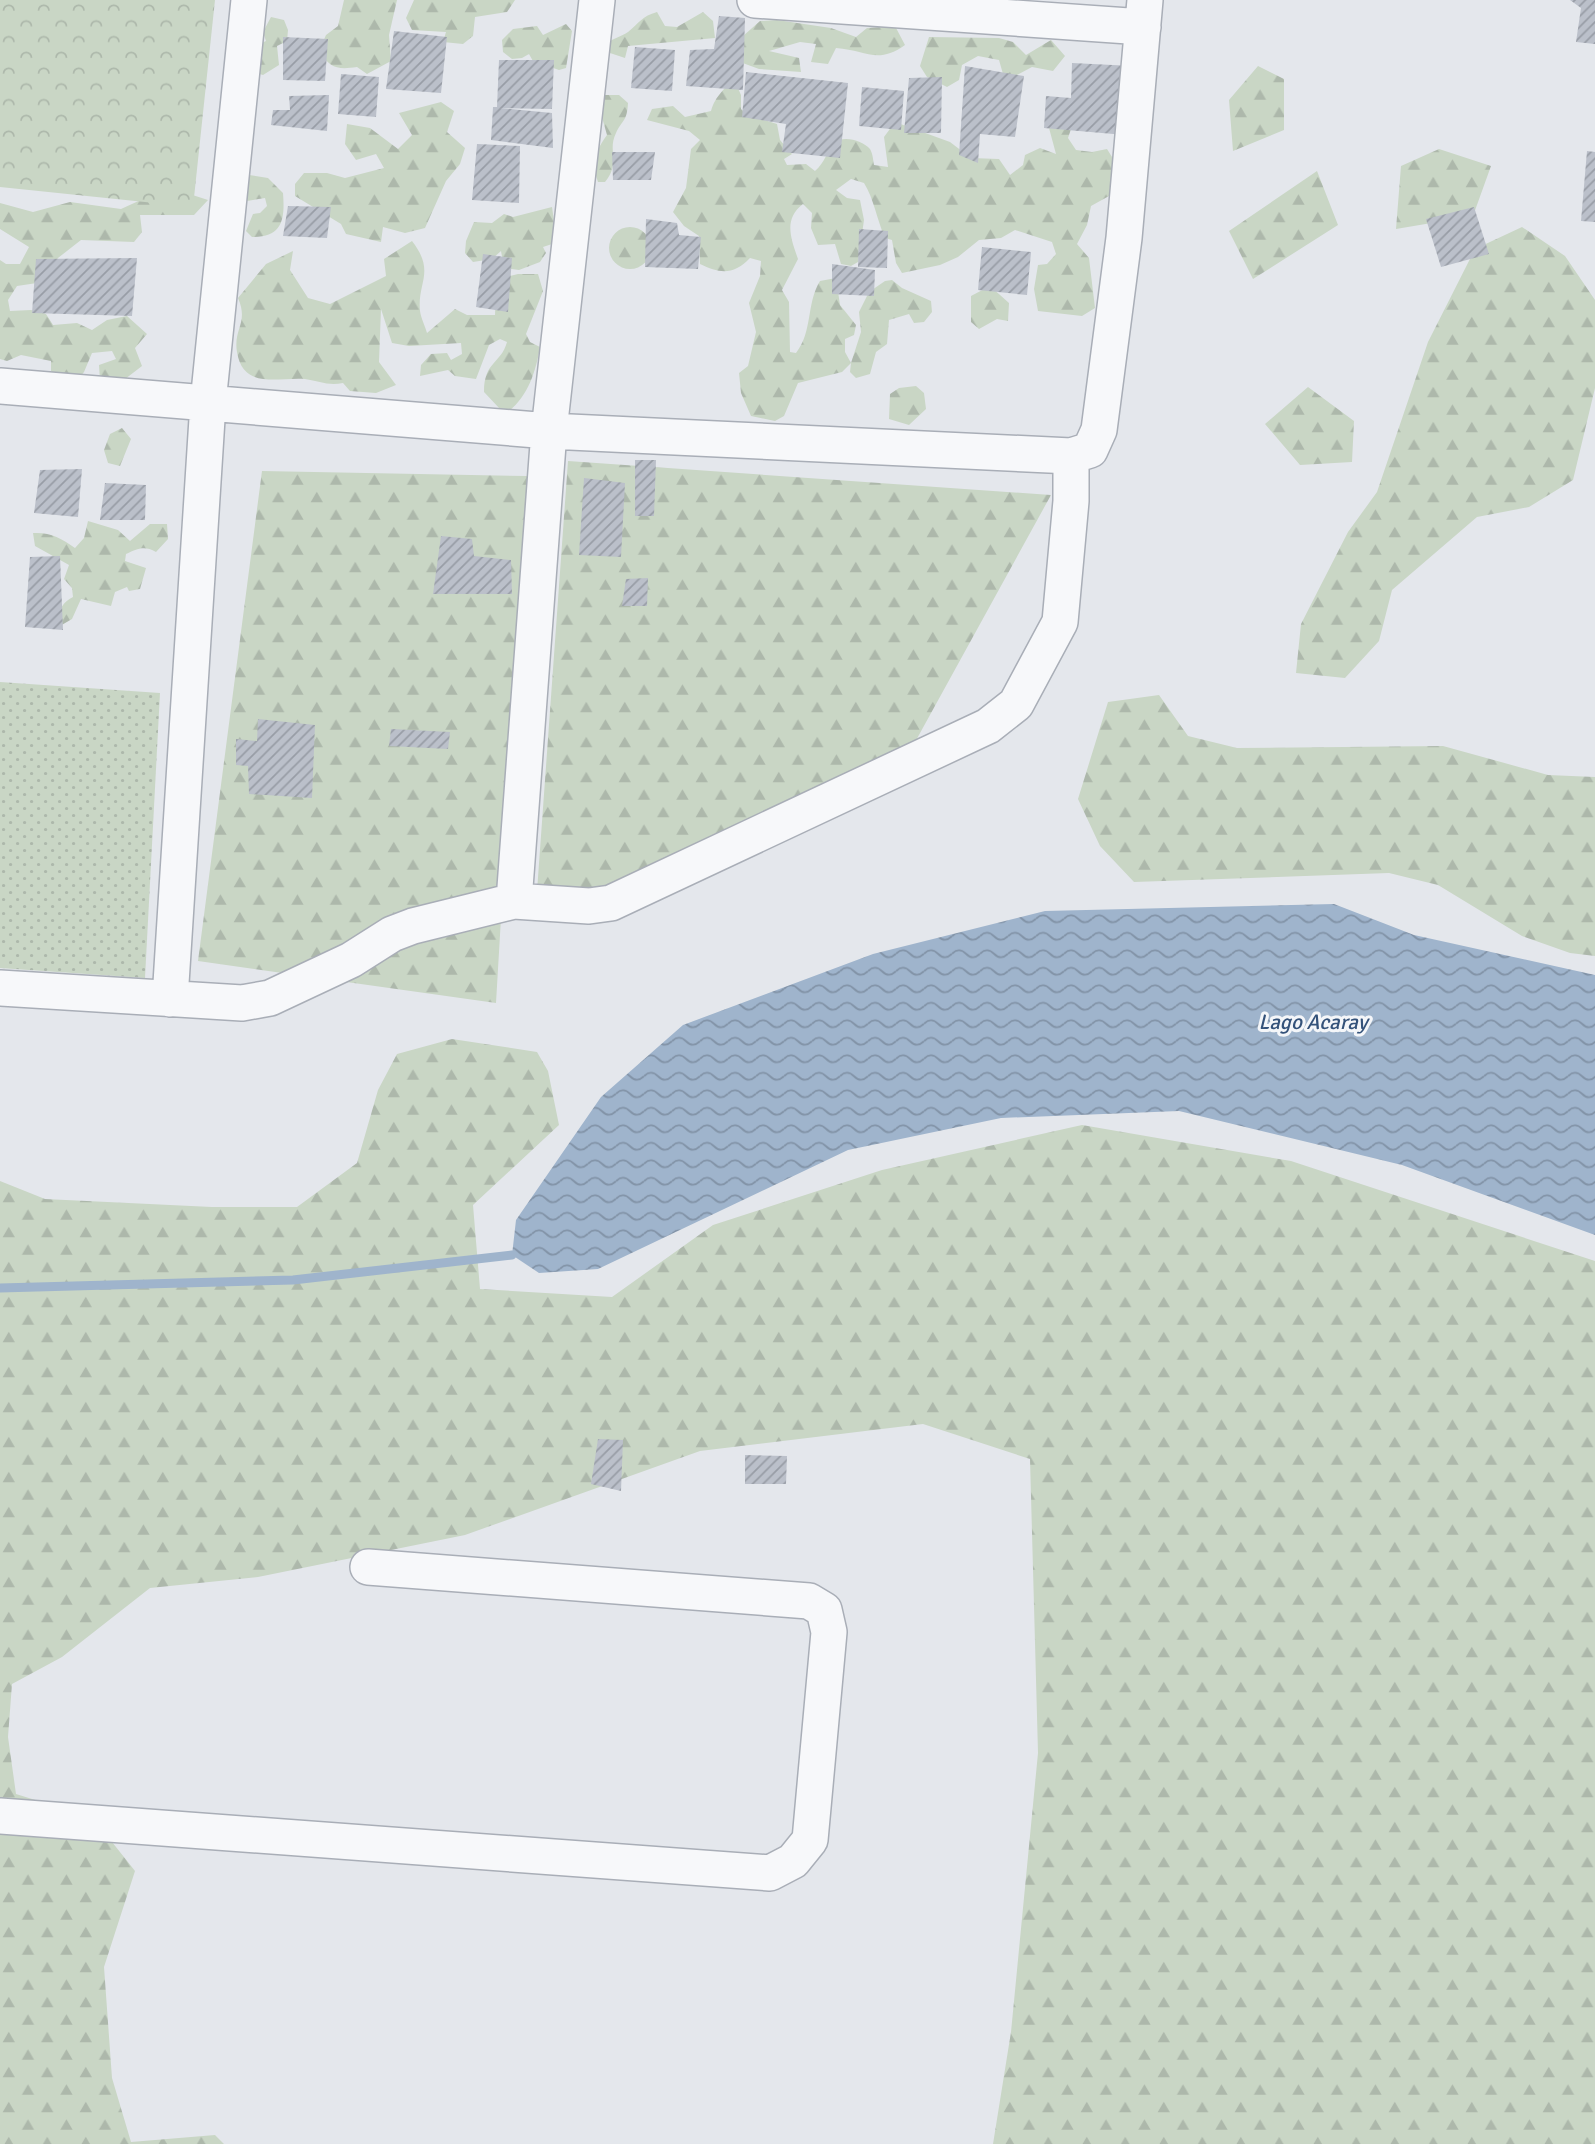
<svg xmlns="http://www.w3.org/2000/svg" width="1595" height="2144" viewBox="0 0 1595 2144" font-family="Signika,sans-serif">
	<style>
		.grass { fill: url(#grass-dots) }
		.forest { fill: url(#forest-firs) }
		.park { fill: url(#park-crowns) }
		.water { fill: url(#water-waves) }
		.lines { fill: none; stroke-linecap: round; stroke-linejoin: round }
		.stream { stroke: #9fb4cc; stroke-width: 9 }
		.building { fill: url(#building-hatch) }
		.minor-casing { stroke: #a9aeb7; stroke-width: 38 }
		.minor { stroke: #f7f8fa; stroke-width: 35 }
		.labels { text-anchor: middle; stroke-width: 6; stroke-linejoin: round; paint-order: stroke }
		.water-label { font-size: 21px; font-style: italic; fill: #34527a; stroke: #f4f6f9 }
	</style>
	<defs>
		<pattern id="grass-dots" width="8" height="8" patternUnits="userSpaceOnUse" patternTransform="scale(1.75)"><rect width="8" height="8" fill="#c9d6c5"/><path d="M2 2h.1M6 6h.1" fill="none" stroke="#adb8ab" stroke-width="1.8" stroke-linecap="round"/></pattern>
		<pattern id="forest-firs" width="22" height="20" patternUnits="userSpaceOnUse" patternTransform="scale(1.75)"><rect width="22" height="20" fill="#c9d6c5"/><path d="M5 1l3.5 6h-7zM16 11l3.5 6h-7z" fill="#adb8ab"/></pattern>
		<pattern id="park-crowns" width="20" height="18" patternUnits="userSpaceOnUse" patternTransform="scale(1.75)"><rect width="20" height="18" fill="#c9d6c5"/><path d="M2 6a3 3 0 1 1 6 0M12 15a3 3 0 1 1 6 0" fill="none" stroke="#adb8ab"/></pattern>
		<pattern id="water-waves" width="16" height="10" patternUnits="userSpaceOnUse" patternTransform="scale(1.75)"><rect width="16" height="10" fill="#9fb4cc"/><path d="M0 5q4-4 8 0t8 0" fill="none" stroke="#8293a7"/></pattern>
		<pattern id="building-hatch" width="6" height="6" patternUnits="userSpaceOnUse" patternTransform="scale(1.75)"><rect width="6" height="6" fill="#bbc0ca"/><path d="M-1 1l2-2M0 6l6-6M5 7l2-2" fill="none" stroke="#989da6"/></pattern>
	</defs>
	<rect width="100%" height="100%" fill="#e4e7ec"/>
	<path class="grass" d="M0 682 160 693 145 978 0 968Z"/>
	<path class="forest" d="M344 0H397L389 35 391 61 367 74 357 67C337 70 330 68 319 51L326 35 338 26Z
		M414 0H515L507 12 475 17 473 36 463 44 443 42 446 32 412 30 406 18Z
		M657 12 665 26 677 27 703 12 713 21 715 38 628 46 625 58 607 52V43C614 38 622 36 628 32 639 23 642 16 657 12Z
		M271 17 284 20 288 30 287 41 277 46 279 65 263 75 256 73 253 47 266 41 263 32Z
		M777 20 831 28 856 37 867 28 895 26 905 45C877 65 866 50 836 48L828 64 811 62 816 44 800 42 769 51 799 58 801 72 759 69 740 62 734 44 760 21Z
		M566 24 572 31 566 68 559 70 533 61 529 54 522 58 512 59 503 52 502 40 513 29 537 26 543 35Z
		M929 37 999 38 1013 42 1026 55 1051 40 1065 56 1053 71 1032 67 1017 75 1003 74 999 60 978 56 962 65 959 80 947 87 927 77 920 66Z
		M1258 66 1284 79V130L1233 151 1229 100Z
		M733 77 741 95V109L748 115 777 124 780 140 792 154 784 159 787 165 806 164 815 171C825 162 826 153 834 144 842 134 863 141 870 149 873 154 873 160 874 165L888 167 884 137 895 122 950 142 971 158 999 159 1010 175 1023 165 1025 155 1040 148 1056 154 1049 128 1071 129 1068 138 1076 150 1092 152 1107 149 1117 165 1118 191 1091 206 1087 225 1077 244 1089 258 1095 308 1082 316 1038 311 1034 289 1038 265 1047 264 1056 254 1052 242 1015 230 1001 238 979 240 958 257 940 265 902 273 896 263 892 240 885 238C877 220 874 199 864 183L851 179 836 190 847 198 860 200 864 220 858 262 851 266 841 264 835 244 818 245 811 228 812 213 803 204C783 219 791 239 798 259L782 290 789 302 790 352 796 353C813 331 806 304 820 281L836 278 840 305 856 325 854 335 845 339V352L851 363 861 332 859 312 869 292 885 281 892 280 902 288 931 301 932 312 924 322 914 323 909 314 889 320 887 344 876 352 870 374 856 378 850 372 851 363 842 372 798 383 784 416 775 421 751 416 741 393 739 373 748 366 756 332 749 303 760 276 761 261 750 258C734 275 720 274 700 264L699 236 684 226 673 212 686 188 691 149 700 140 689 131 647 120 652 109 673 106 685 117 711 111C716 94 724 92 733 77Z
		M605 95H619L628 103C627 122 622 120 616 133 607 151 621 163 605 182H598C591 162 595 152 607 135L598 103Z
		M441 102 454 111 447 132 465 148 460 164 446 181 425 228 405 233 383 227 381 242 346 234 341 224 295 196V184L304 173H327L345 178 384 168 376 154 356 160 345 144 347 124 370 128 398 149 412 135 399 113Z
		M1439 149 1491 166 1473 216 1396 229 1401 166Z
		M1317 171 1338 225 1253 279 1229 231Z
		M249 175 268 178 283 193C285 219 283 237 252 237L246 231 253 214 260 213 267 206 265 198 241 202 242 178Z
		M177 190 208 200 194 215H140L142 232 134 242 81 240 58 258 37 283 17 286 8 300 10 311 31 310 46 314 53 325 77 323 92 330 107 320 127 316 147 334 135 348 142 366 116 386 100 381 99 365 116 359 112 351 92 353 84 372 75 383 61 380 51 371V361L21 355 7 361 0 359V260L6 264H20L29 247 0 229V203L33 212 70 202 121 209 156 193Z
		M552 207 555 228 552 244 543 247 546 253 540 262 519 270 504 268 501 251 492 259 473 262 465 253 466 241 474 222 492 223 504 214 513 217Z
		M609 248a21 21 0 1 1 42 0a21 21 0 1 1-42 0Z
		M1522 227 1565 256 1595 300V388L1573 480 1529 507 1477 517 1392 590 1379 641 1345 678 1296 673 1301 624 1348 532 1377 492 1428 342 1475 249Z
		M412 241C436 272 417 282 420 311 421 318 425 326 427 333L455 309 467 315H495L496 291 502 278 518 274H538L543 291 526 334 530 342 540 347C536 371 528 396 509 411L500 409 484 392C484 361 501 364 507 342L500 339 489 345 476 379 455 376 448 370 420 376 421 365 431 354 447 353 451 360 462 354 461 343 409 346 392 343 381 309 379 362 396 385 376 393 350 391 343 383C328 386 319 381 305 379 278 377 243 390 237 352 233 329 249 323 238 298L266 264 293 251 290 270 308 298 330 304 386 276 384 259Z
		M990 286 1009 303 1008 321 997 319 979 329 971 322V296Z
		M916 386 924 393 926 409 909 425 889 419 890 394 899 388Z
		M1308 387 1354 421 1352 462 1300 465 1265 424Z
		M122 428 131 439 120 466 108 463 104 450 110 434Z
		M568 461 1051 495 914 744 535 919Z
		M262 471 527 476 496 1003 198 961Z
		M88 521 118 530 130 541 150 524H167L168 539 156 552C144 545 137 549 126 554L125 561 146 568 140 589 129 591 127 587 115 592 111 606 81 599 72 619 60 626C58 612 60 604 73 597L72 588 64 579 69 565 35 546 33 533C50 532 61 538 75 548L84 538Z
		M1159 695 1188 736 1237 748 1443 746 1548 775 1595 777V956L1570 953 1522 936 1438 885 1389 873 1134 882 1100 846 1078 799 1108 702Z
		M452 1039 537 1052 548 1071 559 1125 473 1205 480 1289 612 1297 713 1225 882 1170 1082 1125 1291 1161 1595 1261V2144H993L1011 2032 1038 1753 1030 1459 923 1424 700 1451 465 1535 258 1577 150 1588 62 1657 12 1684 8 1737 16 1794 93 1818 135 1871 104 1967 112 2078 131 2142 215 2135 224 2144H0V1181L45 1199 212 1207H297L357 1163 378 1090 397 1054Z"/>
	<path class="park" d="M0 0H215L193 207 0 187Z"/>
	<path class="water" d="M1334 904 1414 935 1595 975V1235L1402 1165 1179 1111 1001 1118 848 1150 598 1269 539 1273 512 1255 516 1220 601 1097 683 1025 873 954 1045 911Z"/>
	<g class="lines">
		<path class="stream" d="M0 1288 293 1280 512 1255"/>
	</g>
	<path class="building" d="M1570 0H1595V44L1576 42 1581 8Z
		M719 16 745 18 743 90 686 86 690 50 714 49Z
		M394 31 447 37 441 93 386 89Z
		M283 37 328 39 325 81 283 80Z
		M635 47 675 50 672 91 631 88Z
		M499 60H554L552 109 500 108 552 113 553 148 491 140 493 107H497Z
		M1072 63 1133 66 1125 135 1044 128 1046 96 1071 98Z
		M965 66 1024 76 1015 137 980 134 978 163 959 155Z
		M746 72 848 83 840 158 782 152 786 124 742 117Z
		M341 74 379 77 376 117 338 114Z
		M942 77 941 133H904L909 78Z
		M862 87 904 91 901 130 859 126Z
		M329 95 327 131 271 125 273 110H290L289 96Z
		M477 144 520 146 519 203 472 200Z
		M1587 151 1595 152V222L1581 221Z
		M612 152H655L651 180H613Z
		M288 206 331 207 327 238 283 236Z
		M1474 207 1489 254 1441 267 1426 219Z
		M646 219 677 223 679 235 701 237 698 269 645 267Z
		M859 229 888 231 887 268 858 267Z
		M982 247 1031 252 1027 295 978 290Z
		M483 254 512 258 508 312 476 307Z
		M137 258 132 316 32 313 36 259Z
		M832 264 875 270 874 296 832 294Z
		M635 460H656L654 516H635Z
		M82 469 78 517 34 513 40 470Z
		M584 478 625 483 621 557 579 555Z
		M105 483 146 485 145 520H100Z
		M441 536 472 539 474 556 511 560 512 594H433Z
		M60 556 63 630 25 627 30 557Z
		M648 578 647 606H622L626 579Z
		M258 719 315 725 312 798 249 794 248 766 236 765V739L257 741Z
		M391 729 450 732 448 749 389 746Z
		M598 1439 623 1440 621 1491 591 1484Z
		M745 1455 787 1456 786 1484H745Z"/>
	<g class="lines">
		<g class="minor-casing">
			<path id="minor" d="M755 0 1143 27
				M0 386 549 431 1071 456 1090 450 1099 430 1124 238 1145 0
				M514 901 549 431 597 0
				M0 988 242 1003 270 998 351 960 392 934 413 926 514 901 589 906 611 903 988 726 1016 704 1060 622 1071 501V456
				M170 999 208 403 249 0
				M0 1816 770 1873 793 1861 810 1840 829 1632 824 1610 809 1601 368 1567"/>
		</g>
		<use href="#minor" class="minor"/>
	</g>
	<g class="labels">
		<g class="water-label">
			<text x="1313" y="1029">Lago Acaray</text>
		</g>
	</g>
</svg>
